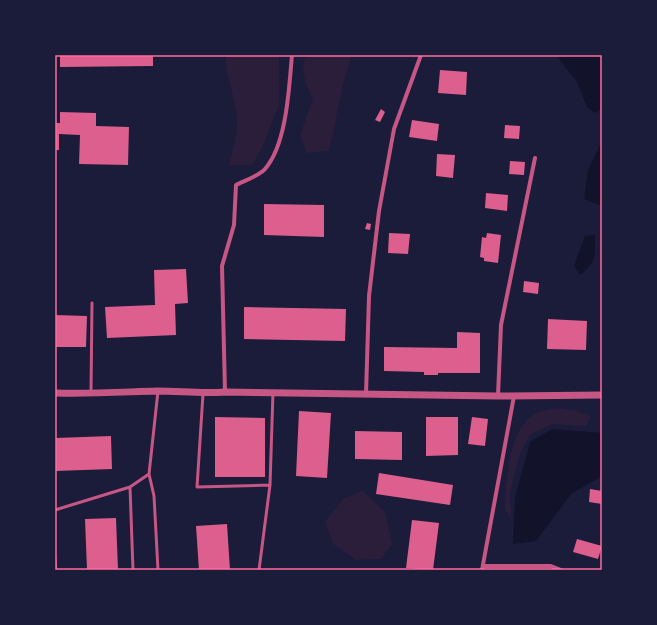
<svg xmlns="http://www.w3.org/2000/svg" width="657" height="625" viewBox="0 0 657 625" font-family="'PT Sans',sans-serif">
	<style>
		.green { fill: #2a1e3b }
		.water { fill: #12122b }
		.building { fill: #dd5f8e }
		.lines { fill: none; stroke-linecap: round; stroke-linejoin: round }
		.service { stroke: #c65784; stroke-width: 3 }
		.minor { stroke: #c65784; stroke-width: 4 }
		.tertiary { stroke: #c65784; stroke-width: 7 }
		.neatline { fill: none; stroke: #ff6b9d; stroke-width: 1.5 }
	</style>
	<rect width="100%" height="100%" fill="#1b1b3a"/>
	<path class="green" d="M226 55H279V105L262 148 252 165H229C234 146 239 129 236 110 233 92 225 73 226 55Z
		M306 55H352L344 81 329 151 307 153 300 135 313 98C305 85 300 70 306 55Z
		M558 408 577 411 591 417 586 426 552 424 530 435 521 451 510 492 511 517 505 510C506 483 508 432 532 416 540 410 549 409 558 408Z
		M363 491 385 512 392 544 381 559 356 560 333 544 325 522 343 499Z"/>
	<path class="water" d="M556 55H602V101L600 110 595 113 587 107 577 82Z
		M601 143 602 144V206L584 199 588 170Z
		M595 235C595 255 597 262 580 275L574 266 585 236Z
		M552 429 602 433V475L600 477 571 494 536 541 513 544 515 498 530 442Z"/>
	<path class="building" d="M60 55H153V66L60 67Z
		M440 70 467 72 466 95 438 93Z
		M381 109 385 112 380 122 375 120Z
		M60 112 96 113V126L129 127 128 165 79 164 80 135 59 134V150H55V123H60Z
		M412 120 439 124 437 141 409 137Z
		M505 125 520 126 519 139 504 138Z
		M437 154 455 155 453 178 436 176Z
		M510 161 525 162 524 175 509 174Z
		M486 193 508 195 507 211 485 208Z
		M264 204 324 205V237L264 235Z
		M367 223 371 224 370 230 365 229Z
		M389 233 410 234 408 254 388 253Z
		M487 233 501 235 498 263 484 261V258L480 257 482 237 486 238Z
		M186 269 188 303 175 304 176 335 107 338 105 307 155 305 154 270Z
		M524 281 539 283 538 294 523 292Z
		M244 307 346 309 345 341 244 339Z
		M55 315 87 316 86 347H55Z
		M548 319 587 321 586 350 547 349Z
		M457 332 480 333V373H438V375H424V372L384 371V347L457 348Z
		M299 411 331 413 327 478 296 476Z
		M215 417 265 418V477H215Z
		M426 417H458V455L426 456Z
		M472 417 488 419 485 446 468 444Z
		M355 431 402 432V460L355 459Z
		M111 436 112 469 55 471V438Z
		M379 473 453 485 450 505 376 494Z
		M590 489 602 491V504L589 502Z
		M116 518 118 570H87L85 519Z
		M412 520 439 523 433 570 406 568Z
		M227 524 230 570H199L196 526Z
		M577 539 602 546 598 559 573 552Z
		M55 554H56L57 570H55Z"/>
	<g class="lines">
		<path class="service" d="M91 392 92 303
			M203 394 197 487 270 485
			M149 474 154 496 158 570
			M130 487 133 570
			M55 510 130 487 149 474 158 391
			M259 570 270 485 273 392"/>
		<path class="minor" d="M225 392 222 266 234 225 236 185C244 181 259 176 265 169 287 144 289 87 292 55
			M366 394 369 296 379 211 394 129 421 55
			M498 396 501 325 535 158
			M483 566H551L561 570
			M482 570 514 396"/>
		<path class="tertiary" d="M55 393C89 394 123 392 157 391 180 391 202 394 225 392L498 396 602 395"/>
	</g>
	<rect width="657" height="625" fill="none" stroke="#1b1b3a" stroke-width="112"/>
	<rect x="56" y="56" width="545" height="513" class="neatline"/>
</svg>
